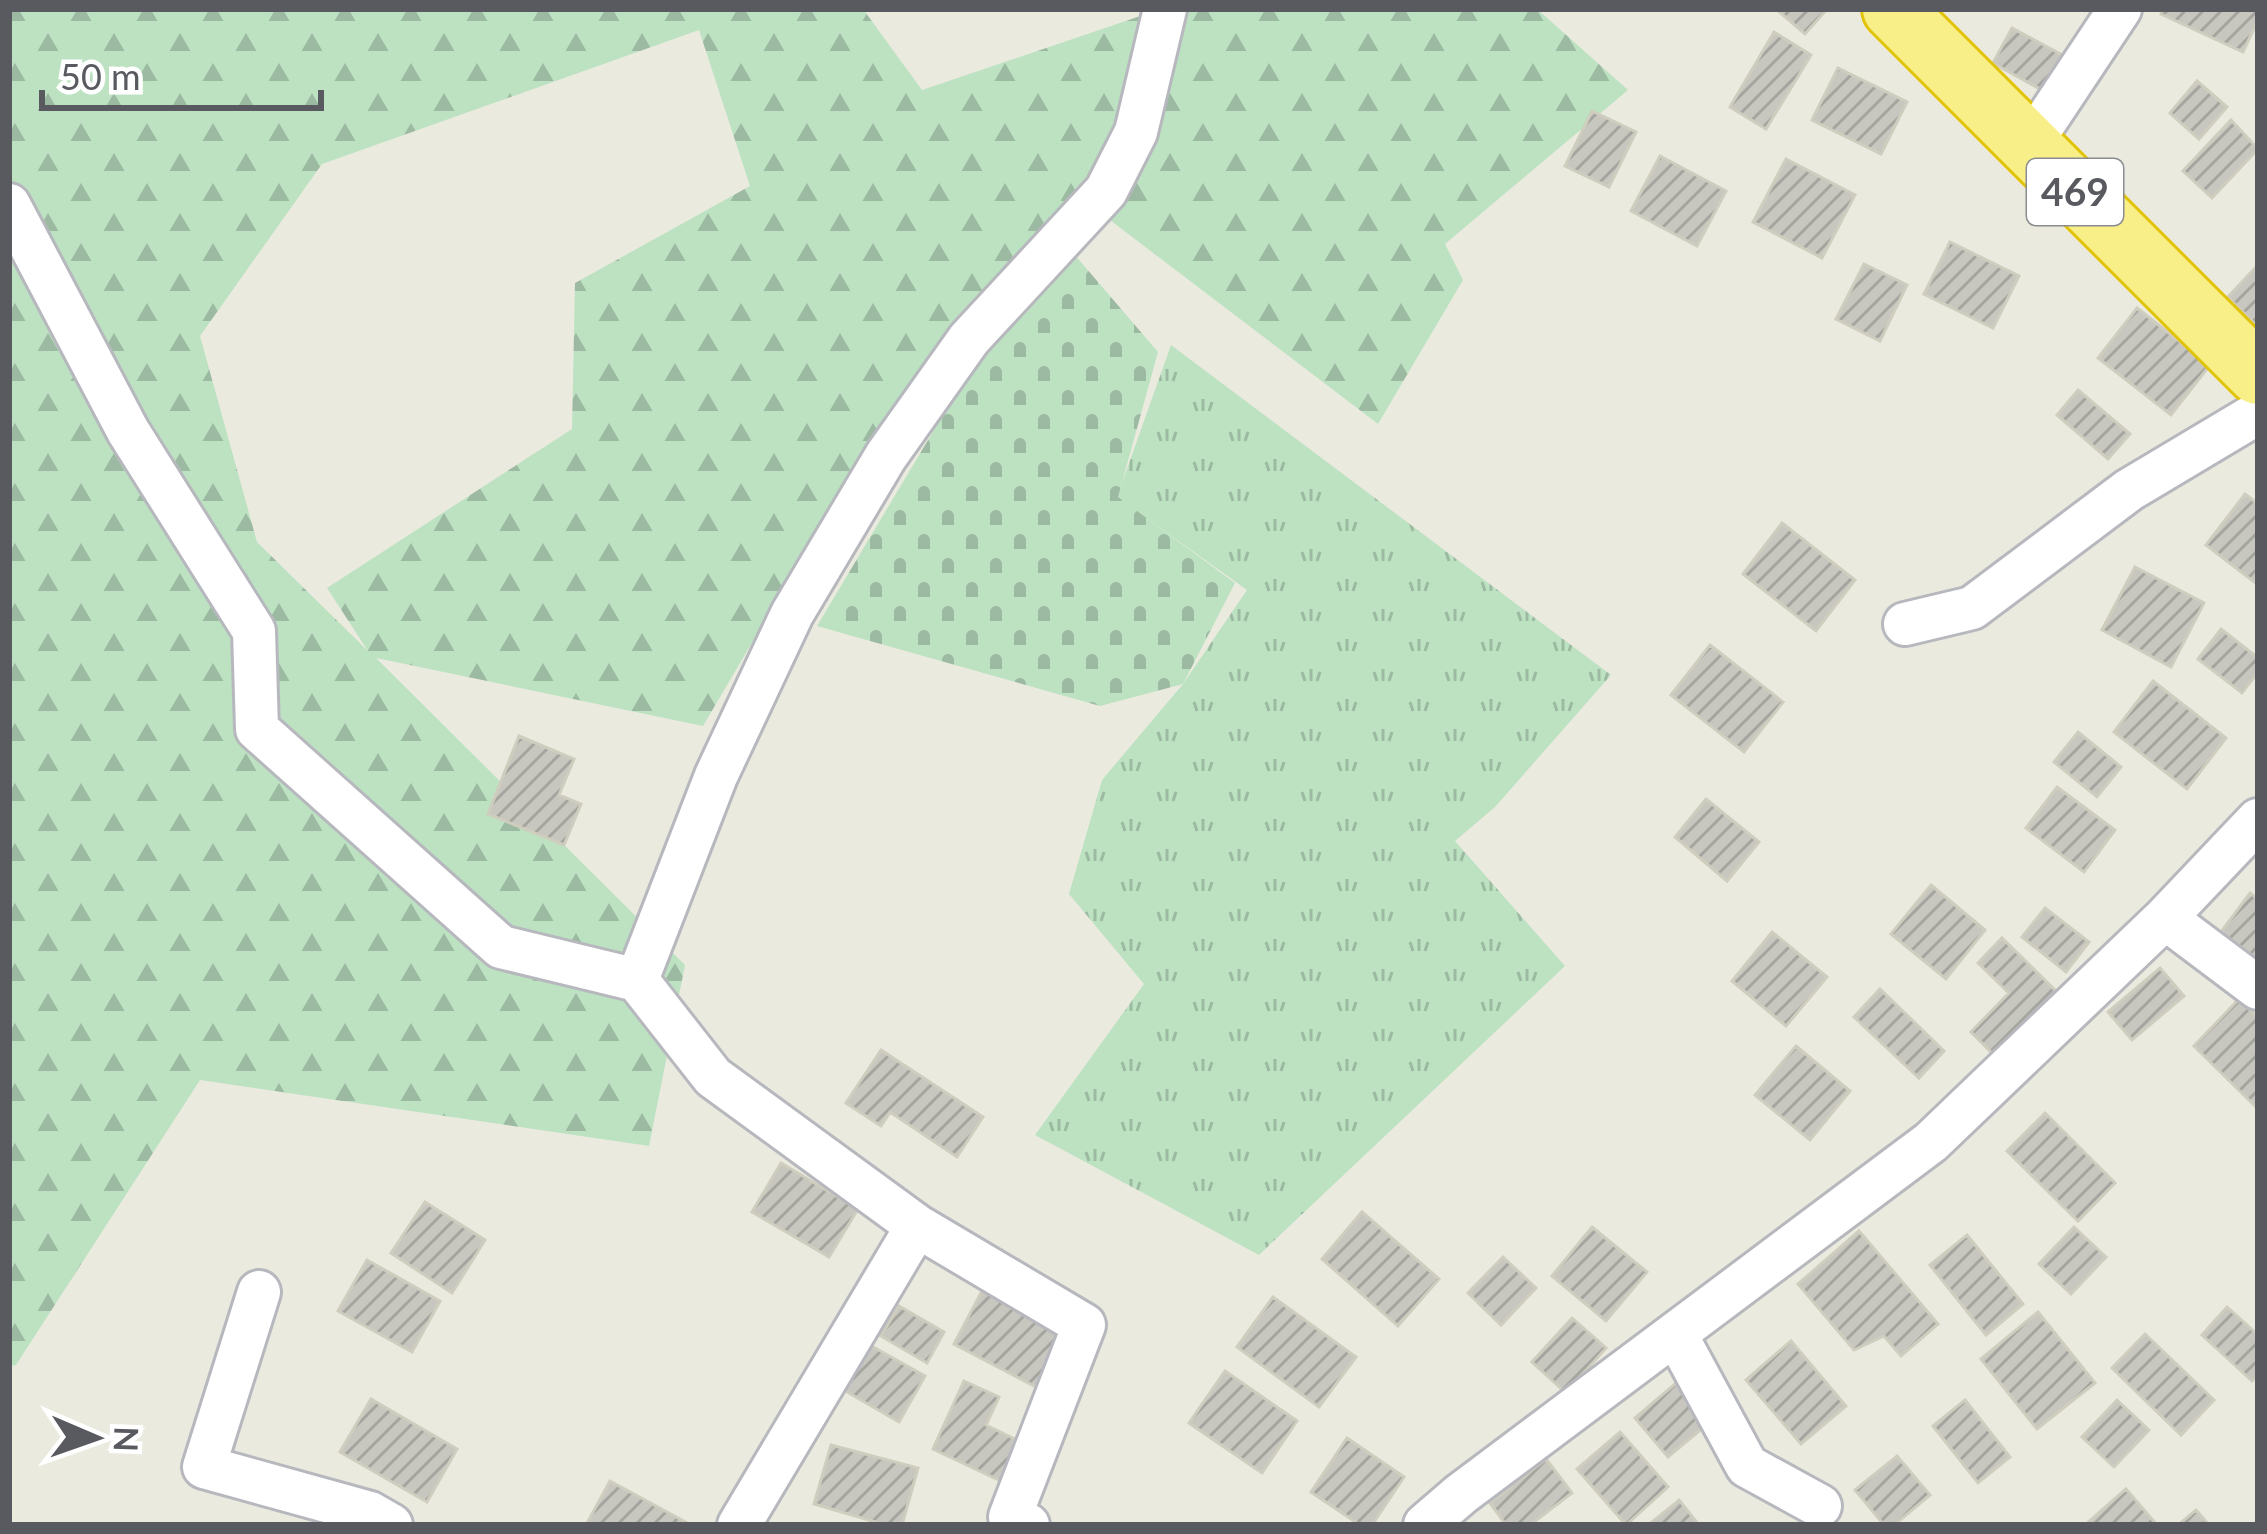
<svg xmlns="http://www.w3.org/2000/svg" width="2267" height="1534" viewBox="0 0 2267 1534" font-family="Lato,sans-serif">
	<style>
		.grass { fill: url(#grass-tufts) }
		.forest { fill: url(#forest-firs); fill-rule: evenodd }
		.cemetery { fill: url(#cemetery-stones) }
		.building { fill: url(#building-hatch); stroke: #cfcdbe; stroke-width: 3 }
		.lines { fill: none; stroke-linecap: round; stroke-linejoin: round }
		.minor-casing { stroke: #b7b8be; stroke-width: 48 }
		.highway-casing { stroke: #e3c307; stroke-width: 66 }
		.minor { stroke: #fff; stroke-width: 42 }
		.highway { stroke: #f9ef88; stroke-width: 60 }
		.labels { text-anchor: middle; stroke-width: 10; stroke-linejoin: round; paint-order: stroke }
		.shield { fill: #fff; stroke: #8a8c90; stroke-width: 3 }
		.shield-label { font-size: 39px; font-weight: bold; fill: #585a60 }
	</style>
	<defs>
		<pattern id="grass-tufts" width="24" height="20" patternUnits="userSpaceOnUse" patternTransform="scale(3)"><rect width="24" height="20" fill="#bce2c2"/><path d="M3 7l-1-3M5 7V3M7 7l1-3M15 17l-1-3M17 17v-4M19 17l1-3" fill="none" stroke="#9cbaa1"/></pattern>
		<pattern id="forest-firs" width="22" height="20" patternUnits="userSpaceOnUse" patternTransform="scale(3)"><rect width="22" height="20" fill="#bce2c2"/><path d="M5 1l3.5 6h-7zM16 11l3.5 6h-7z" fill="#9cbaa1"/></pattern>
		<pattern id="cemetery-stones" width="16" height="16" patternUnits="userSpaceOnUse" patternTransform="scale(3)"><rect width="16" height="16" fill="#bce2c2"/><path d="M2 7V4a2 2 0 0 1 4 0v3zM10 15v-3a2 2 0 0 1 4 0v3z" fill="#9cbaa1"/></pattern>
		<pattern id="building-hatch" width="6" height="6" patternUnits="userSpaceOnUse" patternTransform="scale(3)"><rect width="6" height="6" fill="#c8c7bf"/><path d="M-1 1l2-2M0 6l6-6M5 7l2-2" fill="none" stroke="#a5a59f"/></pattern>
	</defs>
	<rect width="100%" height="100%" fill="#ebeadf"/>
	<path class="grass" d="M1171 345 1611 675 1495 807 1455 841 1565 966 1259 1255 1035 1135 1144 984 1069 894 1102 780 1183 684 1247 590 1117 497Z"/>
	<path class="forest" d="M9 9H863L922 90 1161 9H1537L1628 90 1445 244 1463 280 1378 424 1077 195 878 428 703 726 376 658 685 965 649 1146 200 1080 16 1365 9 1366ZM699 30 750 186 575 283 572 429 327 588 368 651 257 542 200 336 322 164Z"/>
	<path class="cemetery" d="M1074 254 1158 352 1118 497 1235 583 1183 684 1100 706 817 626 974 363Z"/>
	<path class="building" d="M1776 9H1827L1805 34Z
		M2163 9H2258V20L2243 52 2161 14Z
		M2012 28 2068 58 2049 94 1993 63Z
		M1774 32 1811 55 1766 129 1730 107Z
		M1838 68 1907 102 1881 154 1812 120Z
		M2197 81 2227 107 2199 139 2170 113Z
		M1592 111 1636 132 1609 187 1565 166Z
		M2231 120 2258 149 2212 198 2183 171Z
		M1660 156 1726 191 1697 246 1631 211Z
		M1786 159 1855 195 1822 258 1753 222Z
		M1950 242 2019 276 1993 328 1924 294Z
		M1864 264 1907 285 1880 341 1836 319Z
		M2257 266 2258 267V327L2228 297Z
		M2137 308 2210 365 2171 415 2098 358Z
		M2078 390 2130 434 2108 459 2057 415Z
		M2245 494 2258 504V585L2206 545Z
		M1782 523 1855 580 1816 631 1743 574Z
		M2135 567 2204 603 2171 667 2102 630Z
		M2221 629 2258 658V672L2242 693 2198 659Z
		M1710 645 1783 702 1744 752 1671 695Z
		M2153 681 2226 738 2187 789 2114 732Z
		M2078 732 2121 767 2097 797 2054 762Z
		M519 736 574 759 559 795 581 804 564 845 488 814Z
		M2057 787 2115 830 2084 872 2026 828Z
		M1706 799 1759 842 1727 881 1675 837Z
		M1931 885 1985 930 1946 979 1891 934Z
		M2250 893 2258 899V960L2221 932Z
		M2045 908 2089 942 2066 972 2022 937Z
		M1772 932 1827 977 1786 1026 1732 981Z
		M2002 938 2058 993 1996 1057 1971 1032 2009 993 1978 963Z
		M2160 968 2184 996 2132 1040 2108 1012Z
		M1880 989 1944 1051 1919 1078 1854 1017Z
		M2239 999 2258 1018V1109L2194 1046Z
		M1796 1046 1850 1091 1810 1140 1755 1095Z
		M881 1050 983 1117 957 1157 890 1112 881 1126 846 1103Z
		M2045 1113 2115 1183 2078 1221 2007 1151Z
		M781 1163 858 1209 829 1257 752 1212Z
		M425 1202 485 1240 452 1293 391 1253Z
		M1362 1212 1439 1279 1398 1326 1322 1259Z
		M1592 1227 1647 1272 1606 1321 1552 1276Z
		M2074 1227 2106 1257 2071 1294 2039 1264Z
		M1859 1231 1938 1324 1901 1356 1884 1336 1854 1350 1798 1284Z
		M1967 1235 2023 1304 1986 1335 1930 1265Z
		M1503 1257 1536 1288 1501 1325 1468 1293Z
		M367 1260 440 1301 412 1352 338 1311Z
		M983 1289 1065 1332 1036 1387 954 1344Z
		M1273 1297 1356 1357 1319 1407 1237 1347Z
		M899 1306 944 1332 927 1363 881 1336Z
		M2227 1307 2258 1335V1375L2252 1381 2202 1335Z
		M2038 1312 2095 1383 2037 1429 1981 1359Z
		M1572 1318 1606 1348 1566 1393 1532 1362Z
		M2145 1334 2214 1400 2181 1435 2112 1368Z
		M1791 1341 1846 1406 1801 1444 1746 1380Z
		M868 1344 925 1376 899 1422 842 1389Z
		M1225 1371 1297 1421 1262 1473 1189 1423Z
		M964 1381 999 1397 986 1425 1023 1443 1005 1483 933 1449Z
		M1676 1383 1710 1422 1668 1457 1635 1418Z
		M371 1399 457 1449 427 1502 340 1452Z
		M1965 1400 2010 1457 1978 1483 1933 1426Z
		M2117 1400 2149 1430 2114 1467 2082 1437Z
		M1620 1432 1668 1487 1626 1525 1577 1469Z
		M1347 1438 1404 1477 1372 1525H1360L1311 1492Z
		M831 1445 918 1468 902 1525H886L814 1504Z
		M1897 1456 1930 1495 1894 1525H1884L1855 1490Z
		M1546 1459 1572 1493 1530 1525H1506L1490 1503Z
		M610 1481 691 1525H586Z
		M2126 1489 2157 1525H2085Z
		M1679 1500 1699 1525H1654L1652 1522Z
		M2196 1510 2209 1525H2178Z"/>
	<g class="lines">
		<g class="minor-casing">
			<path id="minor" d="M2029 146 2120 9
				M9 205 128 431 254 631 257 729 501 947 637 980 713 1077 917 1226 1084 1325 1010 1517 1028 1525
				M1905 624 1972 608 2129 490 2258 413
				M2165 918 2258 988
				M637 980 716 776 792 614 886 456 969 339 1106 191 1136 132 1165 9
				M259 1292 204 1467 370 1513 391 1525
				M1676 1335 1747 1466 1820 1506
				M739 1525 917 1226
				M1425 1525 1461 1494 1931 1142 2165 918 2258 820"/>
		</g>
		<g class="highway-casing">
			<path id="highway" d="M1893 9 2258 374"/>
		</g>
		<use href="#minor" class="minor"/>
		<use href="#highway" class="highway"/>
	</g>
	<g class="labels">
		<rect class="shield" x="2027" y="159" width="96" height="66" rx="9"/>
		<g class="shield-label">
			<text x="2075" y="206">469</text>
		</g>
	</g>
	<rect width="2267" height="1534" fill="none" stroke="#585a60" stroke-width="24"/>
	<g transform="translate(96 1438) rotate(92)" stroke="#ffffff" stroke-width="9" paint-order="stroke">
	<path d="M0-9L21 45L0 30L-21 45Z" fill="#585a60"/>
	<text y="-18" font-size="33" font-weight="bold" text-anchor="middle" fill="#585a60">N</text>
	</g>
	<path d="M42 90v18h279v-18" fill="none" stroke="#585a60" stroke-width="6"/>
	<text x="60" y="90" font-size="36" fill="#585a60" stroke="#ffffff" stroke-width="9" paint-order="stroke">50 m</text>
</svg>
